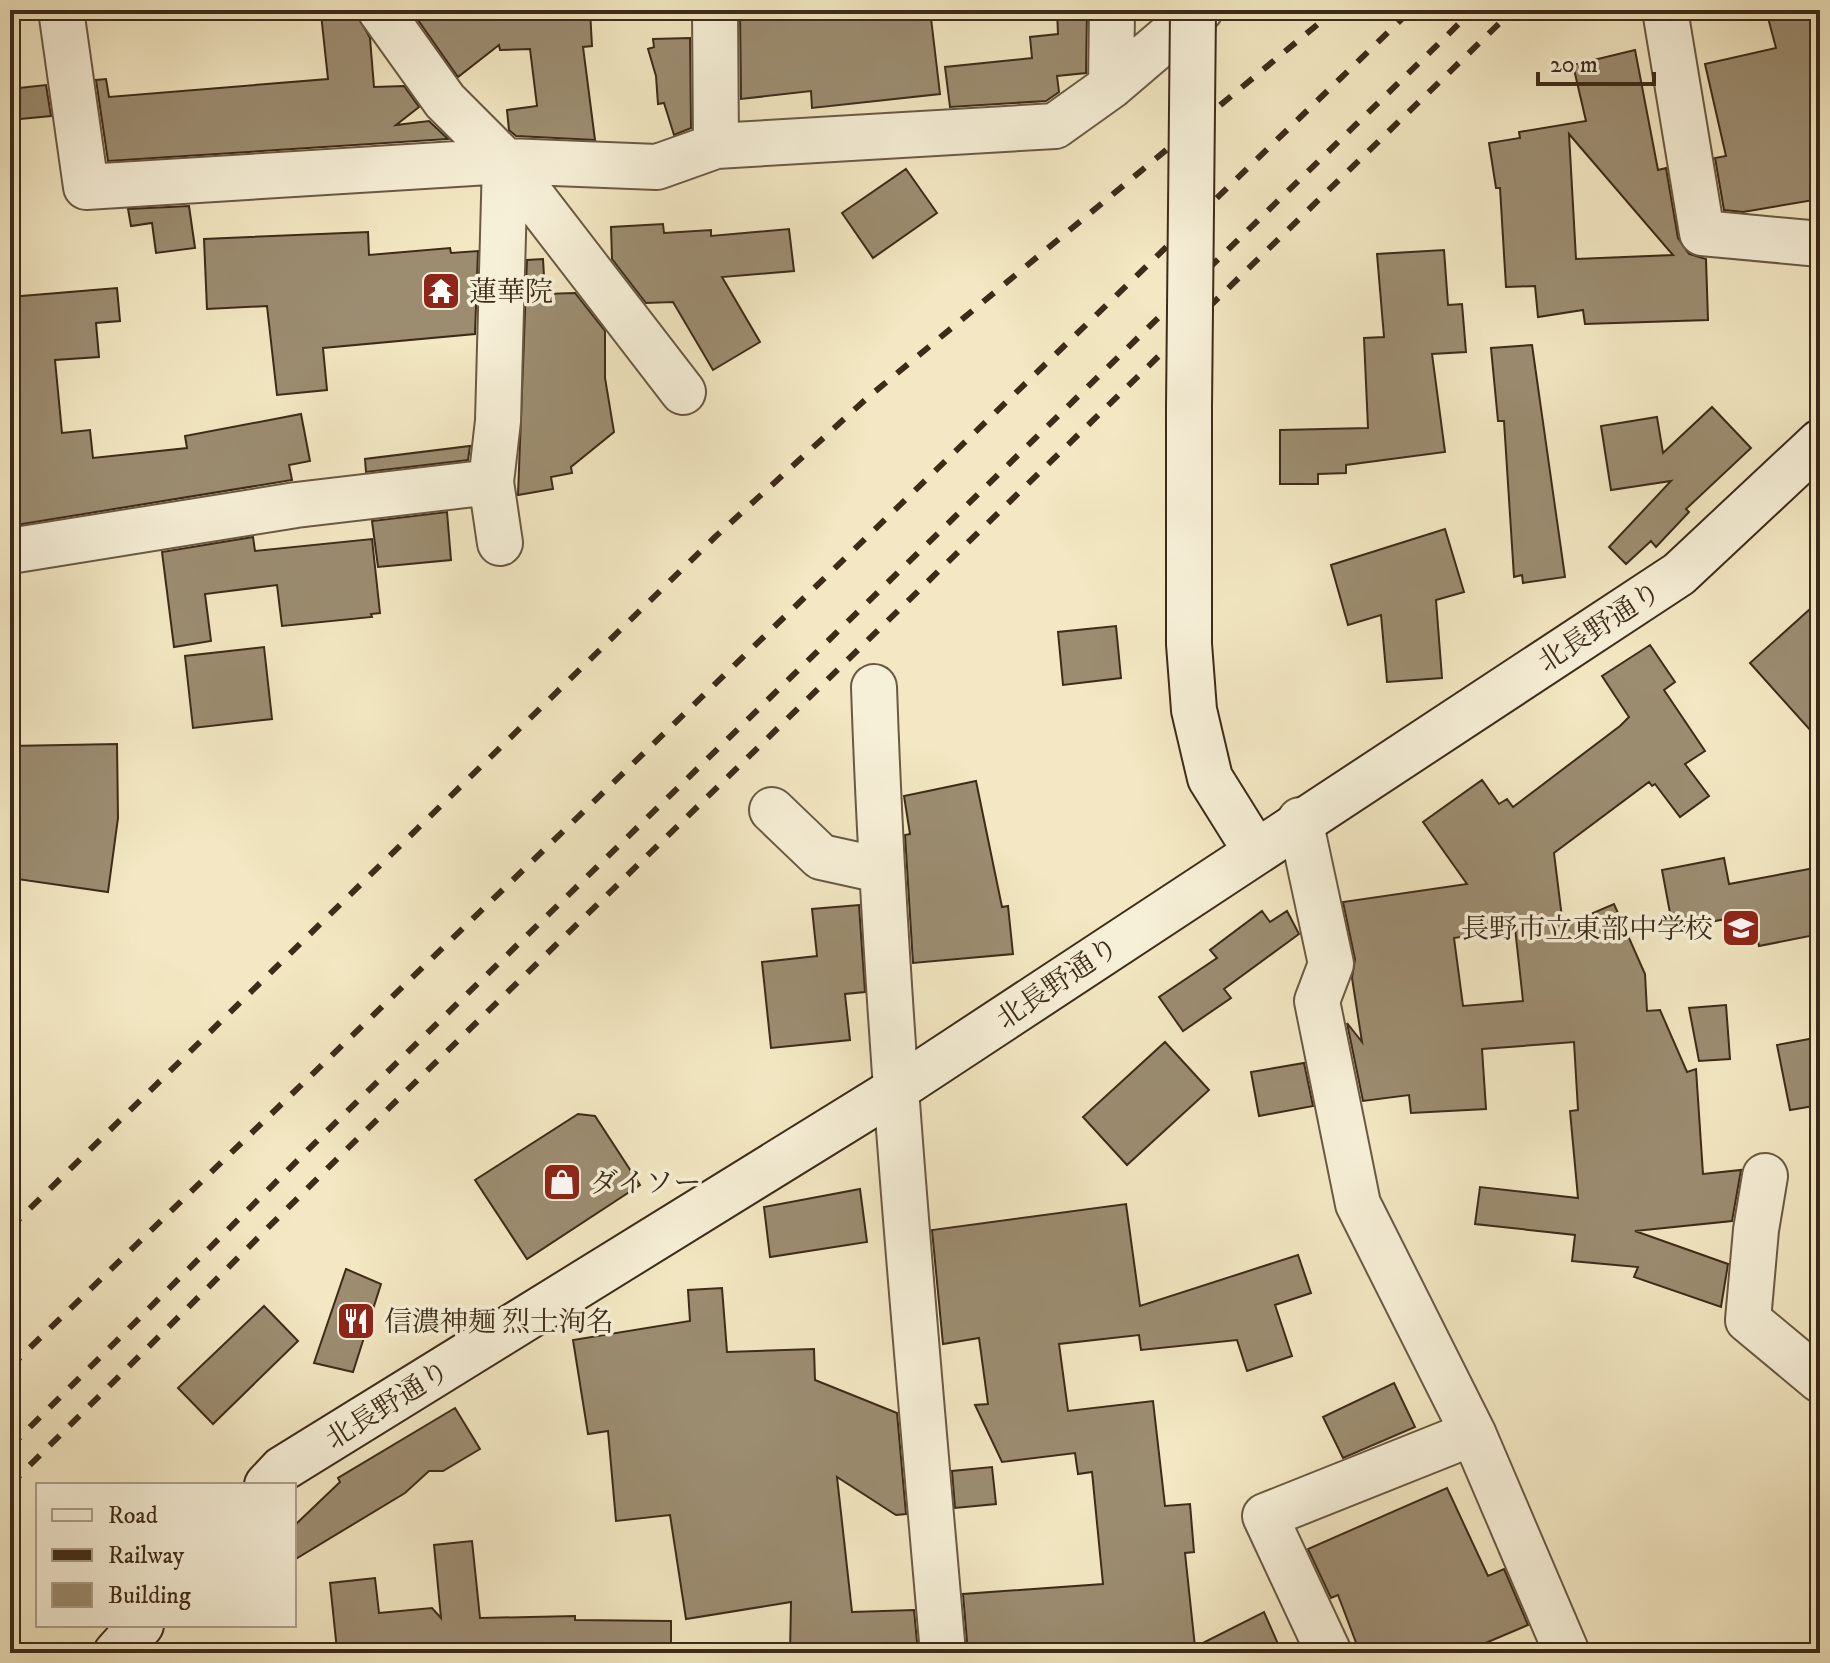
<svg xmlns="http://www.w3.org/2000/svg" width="1830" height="1663" viewBox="0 0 1830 1663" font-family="'IM FELL DW Pica','Noto Serif JP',serif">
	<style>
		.building { fill: #9c8d71; stroke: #3d2b18; stroke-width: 2; fill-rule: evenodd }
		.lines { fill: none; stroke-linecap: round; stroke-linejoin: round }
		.street-casing { stroke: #6a5a43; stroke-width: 48 }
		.secondary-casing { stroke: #3d2b18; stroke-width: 48 }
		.street { stroke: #f7f0d8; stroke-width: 44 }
		.secondary { stroke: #f7f0d8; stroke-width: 44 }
		.rail { stroke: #3d2b18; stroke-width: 6; stroke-dasharray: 14 14; stroke-linecap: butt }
		.secondary-bridge-casing { stroke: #3d2b18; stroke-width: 48; stroke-linecap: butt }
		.secondary-bridge { stroke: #f7f0d8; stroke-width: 44 }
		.labels { text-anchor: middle; stroke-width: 7; stroke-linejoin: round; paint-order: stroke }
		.poi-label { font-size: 28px; fill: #3d2b18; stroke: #f7f0d8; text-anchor: start }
		.street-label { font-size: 28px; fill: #3d2b18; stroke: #f7f0d8 }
	</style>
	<rect width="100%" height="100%" fill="#f3e8c3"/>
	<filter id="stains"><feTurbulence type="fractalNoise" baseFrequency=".0025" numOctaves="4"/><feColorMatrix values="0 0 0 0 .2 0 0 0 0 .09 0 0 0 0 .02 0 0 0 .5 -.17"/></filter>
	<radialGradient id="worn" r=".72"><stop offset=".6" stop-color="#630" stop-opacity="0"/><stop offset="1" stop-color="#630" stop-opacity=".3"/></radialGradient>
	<path class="building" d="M355 10 370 38 374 87 404 86 419 107 396 125 429 121 448 139 108 161 96 80 106 79 109 97 328 79 321 14Z
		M411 10H590L592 46 583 47 595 140 516 136 509 130 507 110 537 106 530 49 500 50 499 45 458 77Z
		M740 10H930L940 94 812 108 811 91 741 99Z
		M1057 10H1087L1086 73 1057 76 1059 92 1046 101 950 107 945 67 1032 58 1030 37 1058 34Z
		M1766 10H1820V199L1743 212 1724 210 1715 158 1726 156 1705 64 1776 48Z
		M690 38 691 128 674 135 664 103 658 104 656 76 648 49 654 47 653 39Z
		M1635 50 1658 170 1666 168 1678 238 1689 254 1706 259 1708 320 1585 324 1583 310 1538 317 1535 286 1506 287 1500 188H1496L1489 143 1520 138 1519 132 1586 121 1573 65ZM1569 134 1673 255 1576 259Z
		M46 85 51 116 10 120V89Z
		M906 169 937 213 873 258 842 213Z
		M189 206 195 248 156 253 152 223 131 226 128 209Z
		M663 224 664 233 711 230V236L789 229 794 271 722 277 760 342 713 370 673 302 646 303 612 259 611 227Z
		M368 232 369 255 450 248 451 253 478 251 475 334 323 348 327 390 277 395 267 306 207 309 204 239Z
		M1444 250 1448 305 1462 304 1466 352 1432 354 1445 452 1346 465V473L1318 474V484H1280V430L1368 428 1364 338 1384 337 1377 254Z
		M543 259 545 294 575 293 605 331V378L614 432 571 467 572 473 551 477 553 489 518 495 527 260Z
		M117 288 120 321 96 323 99 357 55 360 62 433 90 430 93 458 187 448 185 436 301 414 310 461 289 465 292 480 10 526V465L17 464 10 368V297Z
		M1532 345 1565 577 1523 583 1522 575 1514 577 1504 421H1498L1491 348Z
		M1712 407 1751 448 1686 509 1689 512 1656 547 1651 541 1626 564 1609 547 1671 481 1611 490 1601 426 1657 417 1663 453Z
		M470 446 468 460 366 472 365 459Z
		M447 512 451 560 378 567 372 521Z
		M1445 529 1464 592 1436 600 1442 678 1387 682 1381 615 1348 625 1331 565Z
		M253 537 255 551 372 539 380 613 371 614 372 617 282 626 277 585 205 594 211 641 174 647 162 552Z
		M1820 600V741L1750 663Z
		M1116 626 1121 678 1063 685 1058 632Z
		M1650 645 1675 682 1664 690 1705 751 1685 764 1709 796 1680 817 1655 784 1652 786 1649 782 1554 853 1563 926 1614 904 1645 974 1647 1011 1660 1010 1687 1072 1696 1069 1703 1174 1741 1170 1732 1221 1635 1231 1728 1264 1721 1307 1634 1277 1638 1267 1572 1261 1575 1235 1475 1224 1480 1187 1578 1198 1570 1111 1578 1110 1574 1042 1482 1049 1486 1109 1411 1113 1409 1095 1363 1101 1347 1023 1362 1042 1352 978 1355 959 1343 902 1467 884 1423 822 1482 780 1499 804 1507 799 1513 807 1620 726 1629 717 1602 676ZM1515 928 1523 1001 1463 1006 1454 938Z
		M264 647 272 719 193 728 185 656Z
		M117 744 118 818 108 892 10 878V746Z
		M976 781 1002 907 1008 906 1013 954 913 963 905 835 910 834 904 796Z
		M1724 858 1729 884 1820 867V934L1759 946 1752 914 1673 929 1662 870Z
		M859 905 865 992 845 994 850 1040 771 1048 762 962 817 956 812 909Z
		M1262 911 1270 922 1287 911 1299 934 1224 989 1231 998 1183 1031 1159 997 1217 958 1210 950Z
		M1726 1005 1730 1059 1699 1061 1689 1008Z
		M1820 1037V1105L1790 1110 1777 1045Z
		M1165 1042 1209 1090 1127 1165 1083 1117Z
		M1304 1063 1313 1106 1259 1116 1251 1072Z
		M578 1114 595 1116 640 1185 527 1259 475 1180Z
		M860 1189 867 1242 770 1257 764 1207Z
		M1126 1204 1140 1306 1298 1255 1311 1293 1275 1305 1292 1356 1247 1371 1237 1340 1141 1350 1139 1335 1059 1344 1068 1411 1153 1401 1165 1506 1190 1504 1194 1552 1185 1553 1195 1647 1264 1612 1282 1653H968L963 1594 1103 1584 1092 1472 1078 1474 1075 1453 1002 1462 975 1405 988 1404 979 1338 943 1344 932 1230Z
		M346 1269 381 1284 353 1372 314 1363Z
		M722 1288 727 1352 814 1349 815 1380 897 1413 906 1514 896 1515 837 1477 852 1612 914 1610 918 1653H790L791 1602 686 1619 670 1515 616 1521 608 1431 588 1434 573 1340 690 1321 688 1290Z
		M264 1306 298 1341 213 1424 178 1388Z
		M1394 1383 1415 1427 1343 1458 1323 1417Z
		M455 1408 480 1449 443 1471H429L405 1493 294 1560V1526L340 1482 338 1478Z
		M992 1467 996 1504 955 1508 952 1471Z
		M1447 1488 1488 1576 1504 1569 1528 1625 1462 1653H1360L1338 1595 1331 1598 1308 1549Z
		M472 1541 480 1618 575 1616V1620L671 1621V1653H387V1644L337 1650 330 1583 375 1578 379 1613 432 1608 441 1618 434 1545Z"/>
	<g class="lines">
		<g class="street-casing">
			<path id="street" d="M61 10 86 187 505 161 657 167 716 146
				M380 10 445 101 505 161 683 392
				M715 10 716 146 1055 126 1111 86 1200 10
				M1665 10 1702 233 1820 244
				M1111 86 1112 10
				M500 543 491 482 498 421 505 161
				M10 551 296 505 491 482
				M874 687C885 1010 915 1331 943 1653
				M772 810 821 857 880 870
				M1300 820 1331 964 1317 1001 1358 1204 1473 1433
				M1765 1176 1756 1230 1748 1320 1820 1380
				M1329 1653 1265 1516 1473 1433 1567 1653"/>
		</g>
		<g class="secondary-casing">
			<path id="secondary" d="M1189 408V644L1194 710 1210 778 1255 850
				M267 1485 282 1469 895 1090 1679 574 1820 442
				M116 1653 141 1625"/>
		</g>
		<use href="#street" class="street"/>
		<use href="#secondary" class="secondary"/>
		<path class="rail" d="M10 1228 715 537 866 399 1335 10
			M10 1367 1411 10
			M10 1447 325 1133 1473 10
			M10 1485 348 1148 1513 10"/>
		<g class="secondary-bridge-casing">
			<path id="secondary-bridge" d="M1189 408 1193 10"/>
		</g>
		<use href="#secondary-bridge" class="secondary-bridge"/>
	</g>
	<defs>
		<g id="temple-square" transform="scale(2)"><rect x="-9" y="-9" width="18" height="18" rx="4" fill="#8f2418" stroke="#f7f0d8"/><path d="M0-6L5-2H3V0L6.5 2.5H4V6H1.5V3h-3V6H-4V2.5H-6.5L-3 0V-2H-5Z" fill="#fff"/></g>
		<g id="school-square" transform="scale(2)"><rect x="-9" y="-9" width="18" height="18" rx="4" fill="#8f2418" stroke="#f7f0d8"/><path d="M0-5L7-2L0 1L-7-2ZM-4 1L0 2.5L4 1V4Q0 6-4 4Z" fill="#fff"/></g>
		<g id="shop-square" transform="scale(2)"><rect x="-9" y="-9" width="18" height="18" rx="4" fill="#8f2418" stroke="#f7f0d8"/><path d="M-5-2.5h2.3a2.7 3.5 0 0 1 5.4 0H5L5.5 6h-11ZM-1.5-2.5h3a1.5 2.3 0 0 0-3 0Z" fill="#fff"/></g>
		<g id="restaurant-square" transform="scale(2)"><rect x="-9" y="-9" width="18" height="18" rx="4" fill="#8f2418" stroke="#f7f0d8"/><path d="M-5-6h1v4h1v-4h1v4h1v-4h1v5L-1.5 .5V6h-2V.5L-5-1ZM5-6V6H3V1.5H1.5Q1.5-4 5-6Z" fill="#fff"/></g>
	</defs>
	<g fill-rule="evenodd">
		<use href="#temple-square" x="441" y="291"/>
		<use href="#school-square" x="1741" y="928"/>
		<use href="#shop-square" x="562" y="1182"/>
		<use href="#restaurant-square" x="356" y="1321"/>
	</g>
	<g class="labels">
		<g class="poi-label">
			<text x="469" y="301">蓮華院</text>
			<text x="1713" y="938" text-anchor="end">長野市立東部中学校</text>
			<text x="590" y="1192">ダイソー</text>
			<text x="384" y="1331">信濃神麺 烈士洵名</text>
		</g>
		<g class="street-label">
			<text transform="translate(1599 626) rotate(-33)" y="10">北長野通り</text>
			<text transform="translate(1057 982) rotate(-34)" y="10">北長野通り</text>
			<text transform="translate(387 1404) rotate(-32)" y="10">北長野通り</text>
		</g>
	</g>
	<rect width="1830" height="1663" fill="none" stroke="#f3e8c3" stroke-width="40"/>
	<rect x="12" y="12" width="1806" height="1639" fill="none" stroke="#3d2b18" stroke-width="4"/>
	<rect x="20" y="20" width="1790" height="1623" fill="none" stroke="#3d2b18" stroke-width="2"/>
	<rect x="36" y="1483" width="260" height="144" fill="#f7f0d8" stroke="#ada18b" stroke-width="2"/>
	<rect x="52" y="1509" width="40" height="12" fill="#f7f0d8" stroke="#ada18b" stroke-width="2"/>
	<text x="108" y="1523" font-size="24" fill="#3d2b18">Road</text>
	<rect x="52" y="1549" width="40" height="12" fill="#3d2b18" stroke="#ada18b" stroke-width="2"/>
	<text x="108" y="1563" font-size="24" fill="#3d2b18">Railway</text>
	<rect x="52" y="1583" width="40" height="24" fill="#9c8d71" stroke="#ada18b" stroke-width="2"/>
	<text x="108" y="1603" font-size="24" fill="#3d2b18">Building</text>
	<path d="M1538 72v12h116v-12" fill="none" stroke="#3d2b18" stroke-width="4"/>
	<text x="1550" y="72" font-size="24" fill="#3d2b18" stroke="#f7f0d8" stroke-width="6" paint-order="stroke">20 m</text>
	<rect width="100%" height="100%" filter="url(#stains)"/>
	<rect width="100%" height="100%" fill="url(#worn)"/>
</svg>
